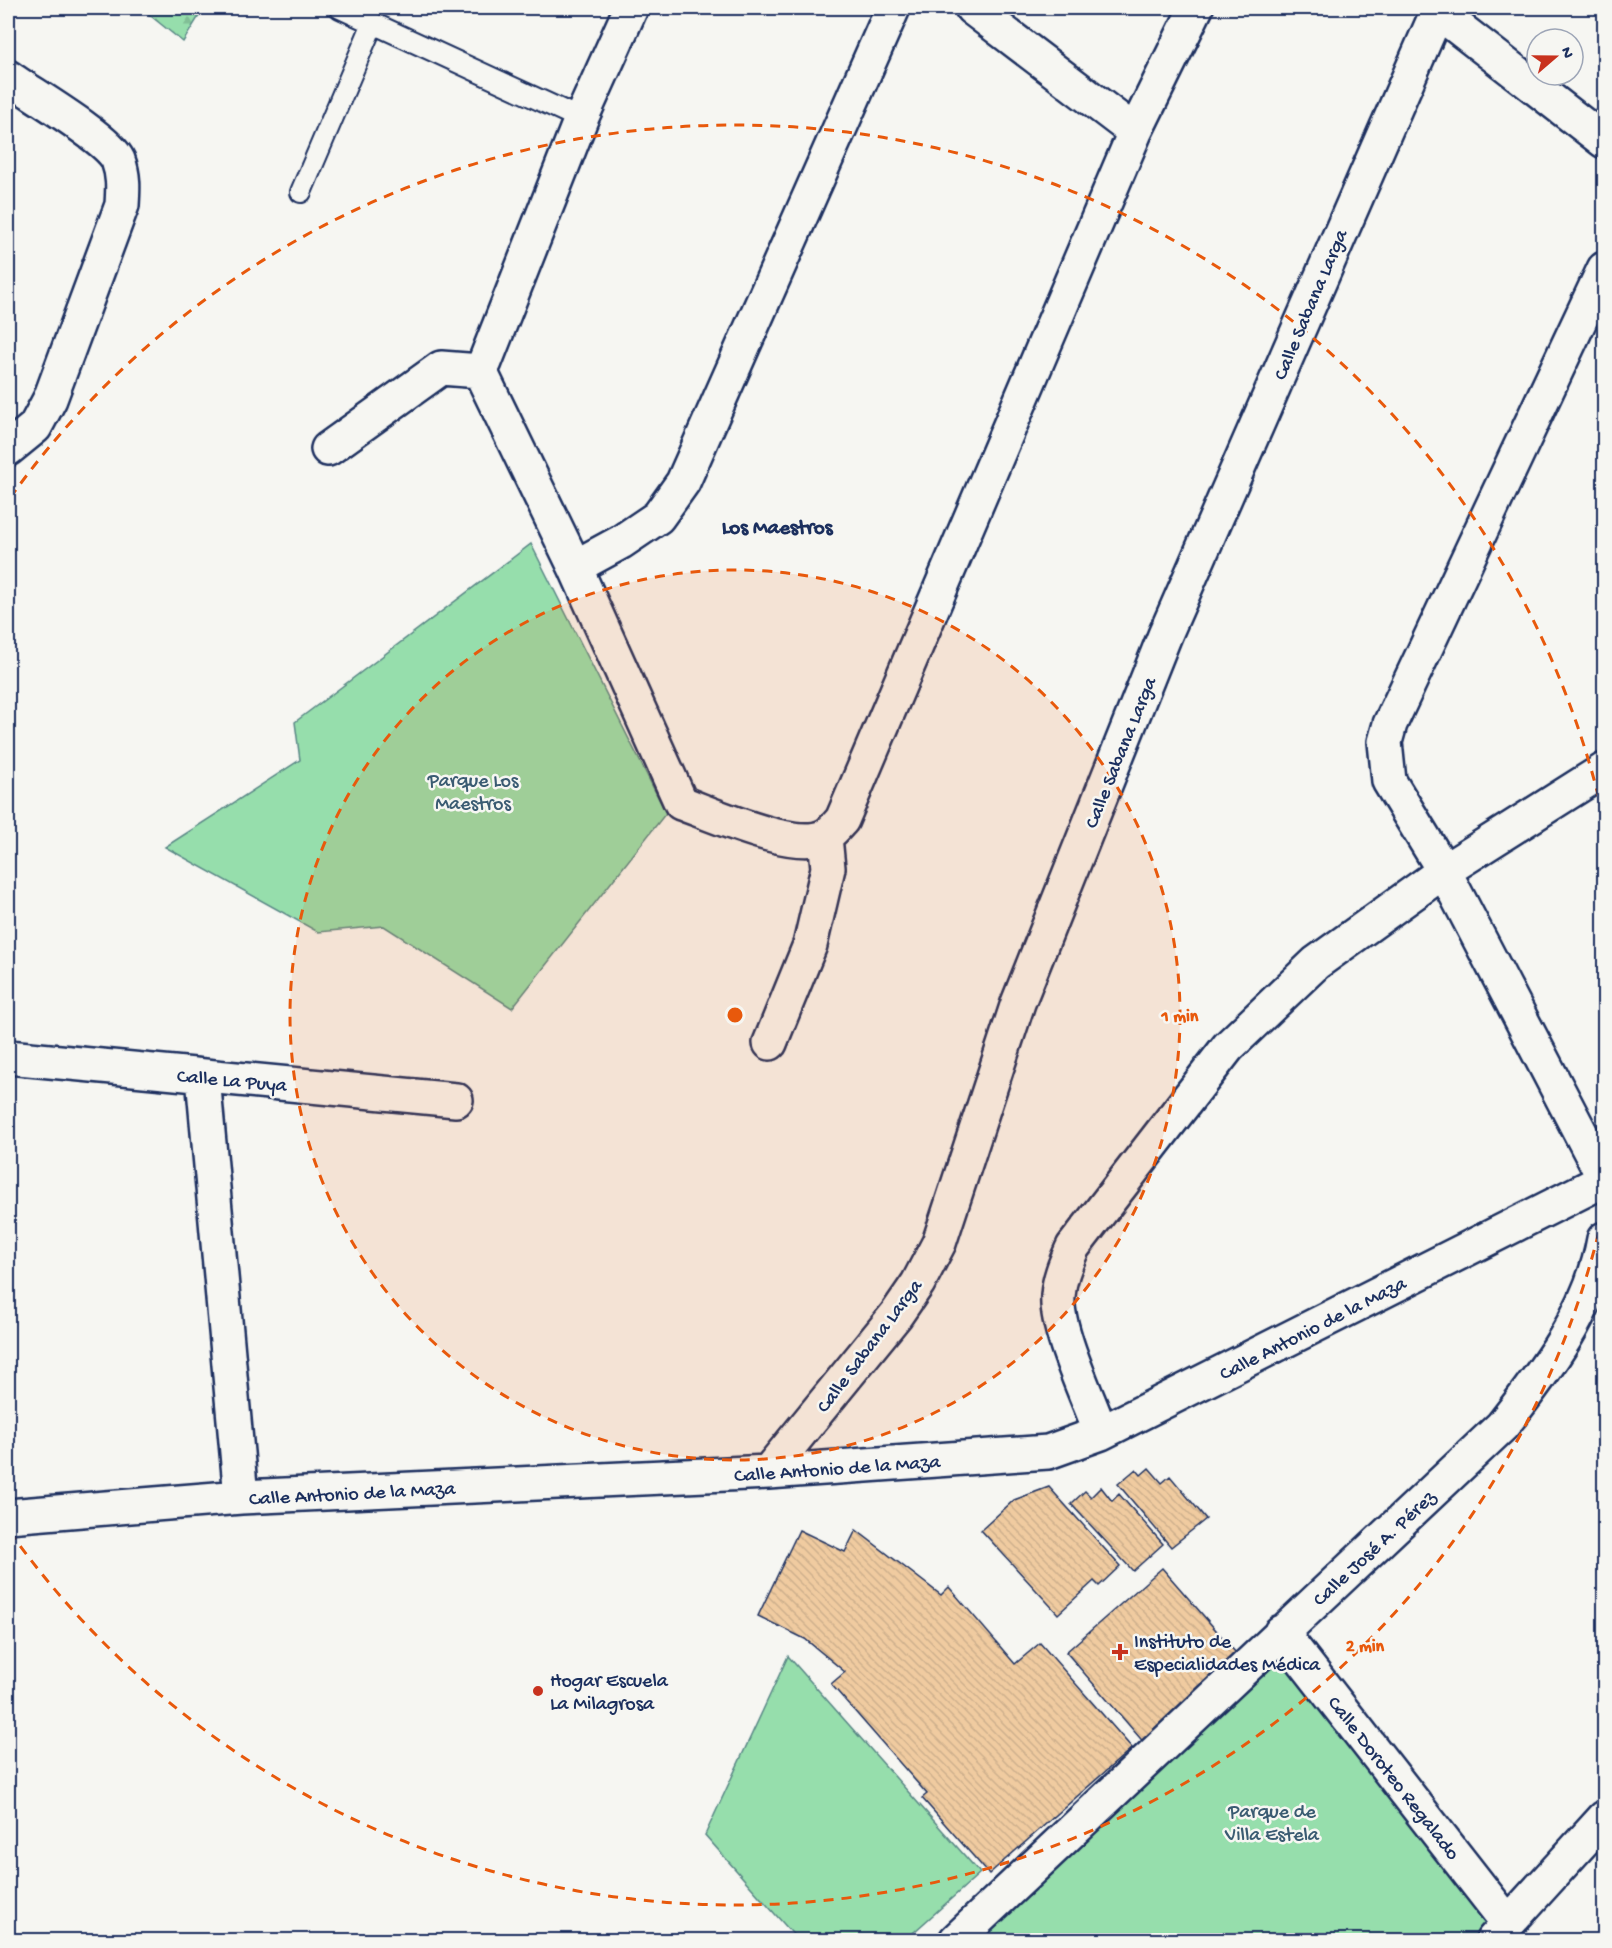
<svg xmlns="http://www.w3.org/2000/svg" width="1612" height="1948" viewBox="0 0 1612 1948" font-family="'Gochi Hand',sans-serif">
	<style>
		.forest { fill: url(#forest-firs); stroke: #588685; stroke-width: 1.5 }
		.park { fill: #96deac; stroke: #588685; stroke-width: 1.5 }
		.building { fill: url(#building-back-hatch); stroke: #1b2f5e; stroke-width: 1.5 }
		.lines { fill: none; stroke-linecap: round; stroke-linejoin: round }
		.lane-casing { stroke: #1b2f5e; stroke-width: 24 }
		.street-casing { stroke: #1b2f5e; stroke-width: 38 }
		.primary-casing { stroke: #1b2f5e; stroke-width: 38 }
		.lane { stroke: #f6f6f2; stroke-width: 20 }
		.street { stroke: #f6f6f2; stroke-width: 33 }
		.primary { stroke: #f6f6f2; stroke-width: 33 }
		.ring { fill: none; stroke: #e8590c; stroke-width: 3; stroke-dasharray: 10 8 }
		.poi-dot { fill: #c8321e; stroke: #f6f6f2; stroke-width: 2 }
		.labels { text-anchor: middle; stroke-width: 5; stroke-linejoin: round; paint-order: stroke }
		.street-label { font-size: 20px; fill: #1b2f5e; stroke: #f6f6f2 }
		.park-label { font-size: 20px; fill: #3a5b72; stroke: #f6f6f2 }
		.poi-label { font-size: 20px; fill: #1b2f5e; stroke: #f6f6f2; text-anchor: start }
		.neighbourhood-label { font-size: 21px; font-weight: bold; fill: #1b2f5e; stroke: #f6f6f2 }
		.centre { fill: #e8590c; stroke: #f6f6f2; stroke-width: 3 }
		.ring-label { font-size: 18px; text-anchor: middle; font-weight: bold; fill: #e8590c; stroke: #f6f6f2; stroke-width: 5; stroke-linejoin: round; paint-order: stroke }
	</style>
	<defs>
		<pattern id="forest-firs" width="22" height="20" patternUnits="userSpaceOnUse" patternTransform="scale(1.5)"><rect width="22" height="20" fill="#96deac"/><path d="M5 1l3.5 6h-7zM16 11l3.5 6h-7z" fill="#81bf96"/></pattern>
		<pattern id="building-back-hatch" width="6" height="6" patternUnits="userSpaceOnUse" patternTransform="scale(1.5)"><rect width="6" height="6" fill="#f0cba0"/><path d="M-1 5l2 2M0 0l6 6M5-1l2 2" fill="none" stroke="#cdaf8c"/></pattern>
	</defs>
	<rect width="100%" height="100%" fill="#f6f6f2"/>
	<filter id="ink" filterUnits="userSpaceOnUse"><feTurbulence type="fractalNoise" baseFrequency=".0167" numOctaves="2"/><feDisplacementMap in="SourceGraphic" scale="12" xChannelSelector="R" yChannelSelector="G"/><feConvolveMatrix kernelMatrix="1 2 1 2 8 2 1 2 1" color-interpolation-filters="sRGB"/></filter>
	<g filter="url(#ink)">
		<path class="forest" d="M141 8H204L183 42Z"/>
		<path class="park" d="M531 544 666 813 512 1008 384 926 318 932 165 847 300 760 295 722Z
			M1281 1648 1508 1923 1492 1940H980Z
			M788 1656 980 1873 905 1940H798L705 1835Z"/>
		<path class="building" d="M1149 1468 1162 1483 1170 1476 1206 1519 1171 1547 1118 1484 1136 1469 1141 1475Z
			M1049 1487 1120 1566 1099 1586 1094 1581 1058 1614 981 1530 1014 1500Z
			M1101 1487 1112 1501 1119 1494 1163 1544 1133 1571 1071 1504 1085 1491 1091 1497Z
			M799 1530 845 1552 856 1530 941 1595 949 1587 1015 1664 1040 1643 1132 1748 989 1874 922 1798 927 1794 831 1684 845 1672 805 1639 758 1616Z
			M1162 1568 1242 1660 1146 1745 1066 1652Z"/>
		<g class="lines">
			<g class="lane-casing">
				<path id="lane" d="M340 8 581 119
					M301 192 373 23"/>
			</g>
			<g class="street-casing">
				<path id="street" d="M631 8 581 119 485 362 480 371 575 567 681 803C712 814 795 852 825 836 831 833 837 825 842 820L1135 132 1196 8
					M972 8 1135 132
					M8 77C30 93 108 138 118 160 124 176 123 189 122 205L50 399 35 427 8 449
					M1604 269 1390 724 1385 742 1389 781 1444 871 1604 1178
					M328 449 441 368 480 371
					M575 567 621 542 658 517 683 482 893 8
					M770 1043 810 945 828 868 825 837
					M8 1057 456 1100
					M203 1077 241 1497
					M1101 1433C1089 1399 1055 1329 1058 1296 1059 1278 1066 1263 1073 1247L1228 1047 1316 963 1444 871 1604 770
					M768 1472 896 1315 918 1283 939 1243 1018 1003 1165 635 1439 8
					M8 1516 241 1497 768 1472 1048 1452 1101 1433 1604 1180
					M1281 1632 1508 1923
					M956 1940 1502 1426C1546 1370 1592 1310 1604 1239
					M1493 1940 1604 1818"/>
			</g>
			<g class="primary-casing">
				<path id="primary" d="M1433 8 1604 141"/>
			</g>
			<use href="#lane" class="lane"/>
			<use href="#street" class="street"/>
			<use href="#primary" class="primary"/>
		</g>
	</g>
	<circle cx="735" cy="1015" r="445" fill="#e8590c" fill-opacity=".12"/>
	<g class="ring">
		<circle cx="735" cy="1015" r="445"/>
		<path d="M1603 1215A891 891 0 0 1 10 1532M10 498A891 891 0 0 1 1603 815"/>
	</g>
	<g class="poi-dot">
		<path d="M1117 1643h6v6h6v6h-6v6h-6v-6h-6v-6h6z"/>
		<circle cx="538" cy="1691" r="6"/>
	</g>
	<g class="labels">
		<g class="street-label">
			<text transform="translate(1309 304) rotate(-67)" y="7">Calle Sabana Larga</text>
			<text transform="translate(1119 752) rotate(-68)" y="7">Calle Sabana Larga</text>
			<text transform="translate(232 1079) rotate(5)" y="7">Calle La Puya</text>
			<text transform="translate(1312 1327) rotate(-27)" y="7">Calle Antonio de la Maza</text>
			<text transform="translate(868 1345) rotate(-53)" y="7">Calle Sabana Larga</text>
			<text transform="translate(837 1467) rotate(-4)" y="7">Calle Antonio de la Maza</text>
			<text transform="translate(352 1492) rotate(-3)" y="7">Calle Antonio de la Maza</text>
			<text transform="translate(1373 1547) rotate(-43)" y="7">Calle José A. Pérez</text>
			<text transform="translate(1395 1777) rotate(52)" y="7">Calle Doroteo Regalado</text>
		</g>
		<g class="park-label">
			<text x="473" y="786">Parque Los<tspan x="473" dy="23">Maestros</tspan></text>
			<text x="1272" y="1817">Parque de<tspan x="1272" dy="23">Villa Estela</tspan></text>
		</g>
		<g class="poi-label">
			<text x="1134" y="1647">Instituto de<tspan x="1134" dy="23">Especialidades Médica</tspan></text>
			<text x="550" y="1686">Hogar Escuela<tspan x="550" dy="23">La Milagrosa</tspan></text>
		</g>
		<g class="neighbourhood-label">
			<text x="777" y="533">Los Maestros</text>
		</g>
	</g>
	<circle cx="735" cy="1015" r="9" class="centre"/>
	<g class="ring-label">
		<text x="1180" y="1021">1 min</text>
		<text x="1365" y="1651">2 min</text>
	</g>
	<rect width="1612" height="1948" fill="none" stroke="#f6f6f2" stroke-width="30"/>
	<rect x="15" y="15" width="1582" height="1918" fill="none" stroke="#1b2f5e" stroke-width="2" filter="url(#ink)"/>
	<g transform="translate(1555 57) rotate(70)"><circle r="28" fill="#f6f6f2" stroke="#9ea6b7" stroke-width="1.5"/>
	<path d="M0-4.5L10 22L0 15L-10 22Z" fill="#c8321e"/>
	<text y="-9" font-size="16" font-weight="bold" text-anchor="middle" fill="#1b2f5e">N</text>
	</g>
</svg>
